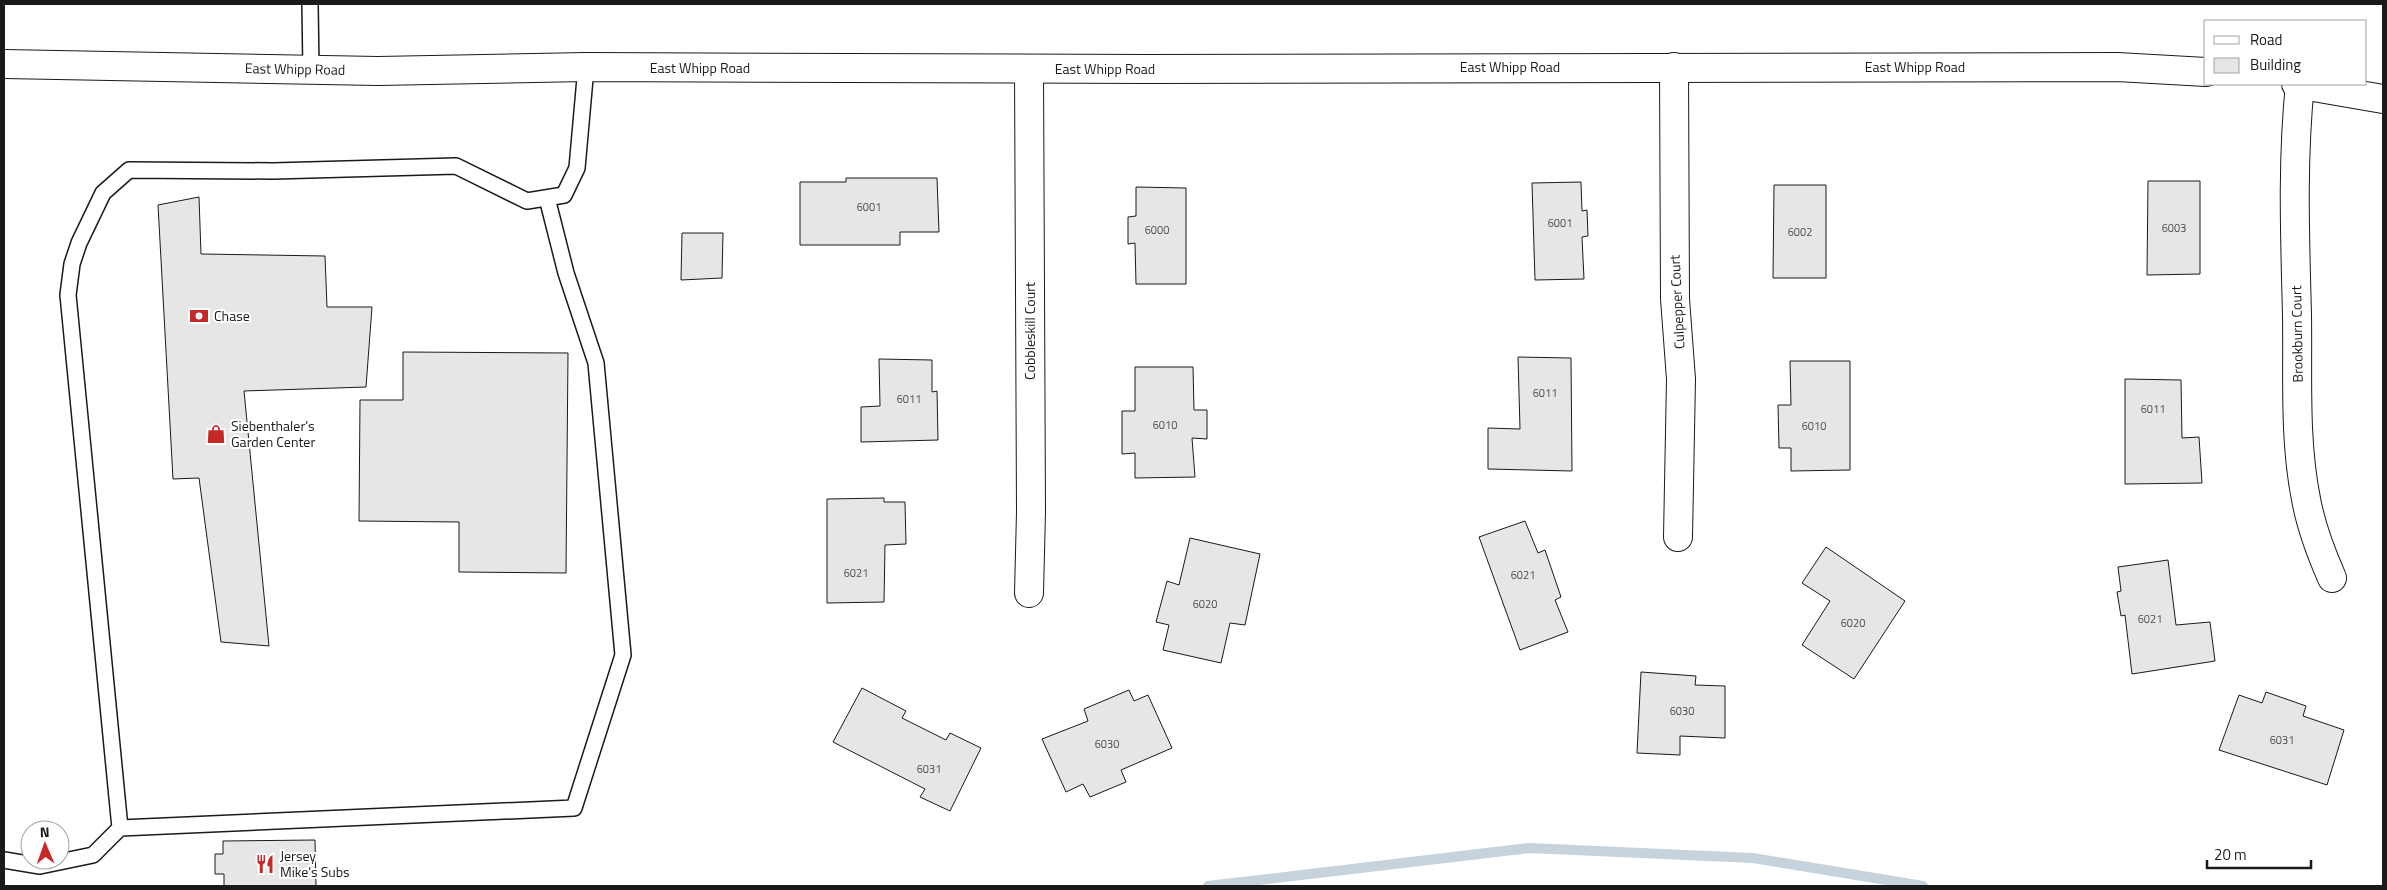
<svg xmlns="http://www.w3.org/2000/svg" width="2387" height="890" viewBox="0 0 2387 890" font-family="'Titillium Web',sans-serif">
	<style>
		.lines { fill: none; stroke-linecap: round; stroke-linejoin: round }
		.stream { stroke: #c6d2dc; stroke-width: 10 }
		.building { fill: #e6e6e6; stroke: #1a1a1a }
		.lane-casing { stroke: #1a1a1a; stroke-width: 18 }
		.street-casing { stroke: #1a1a1a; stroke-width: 30 }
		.secondary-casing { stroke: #1a1a1a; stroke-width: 30 }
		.lane { stroke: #fff; stroke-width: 15 }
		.street { stroke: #fff; stroke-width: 28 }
		.secondary { stroke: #fff; stroke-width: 28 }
		.labels { text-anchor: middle; stroke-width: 4; stroke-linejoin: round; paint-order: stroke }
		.number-label { font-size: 11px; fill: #4d4d4d }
		.street-label { font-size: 14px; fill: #1a1a1a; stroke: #fff }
		.poi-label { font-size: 14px; fill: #1a1a1a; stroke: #fff; text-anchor: start }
	</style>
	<rect width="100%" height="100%" fill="#fff"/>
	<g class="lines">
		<path class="stream" d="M1208 886 1529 848 1753 858 1923 886"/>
	</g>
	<path class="building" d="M846 178H937L939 232H900V245H800V182H846Z
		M2148 181H2200V274L2147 275Z
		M1581 182 1582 211 1587 210 1588 236 1582 237 1584 279 1535 280 1532 183Z
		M1774 185H1826V278H1773Z
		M1136 187 1186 188V284H1136L1135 243 1128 244V217L1136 216Z
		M199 197 201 254 325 256 327 307H372L366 387 244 391 269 646 221 642 199 478 173 479 158 205Z
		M682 233H723L722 278 681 280Z
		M403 352 568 353 566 573 459 572V522L359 521 360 400H403Z
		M1518 357 1571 358 1572 471 1488 469V428L1520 429Z
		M879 359 932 360V392L937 391 938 440 861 442V407L880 406Z
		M1790 361H1850V470L1791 471V448H1779L1778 405H1791Z
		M1135 367H1193L1194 410H1207V439L1192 438 1195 477 1135 478V453L1122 454V411H1135Z
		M2125 379 2181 380 2182 438 2199 437 2202 483 2125 484Z
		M884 498V502H905L906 544 885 545 884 602 827 603V499Z
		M1525 521 1538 553 1545 550 1561 597 1555 600 1568 632 1520 650 1479 537Z
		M1190 538 1260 554 1245 625 1230 623 1221 663 1163 650 1169 625 1156 622 1167 581 1179 585Z
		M1826 547 1905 601 1854 679 1802 645 1830 601 1802 583Z
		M2168 560 2176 625 2210 622 2215 661 2132 674 2125 615 2121 616 2117 592 2121 591 2118 567Z
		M1641 672 1696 676 1695 685 1725 686V738L1680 736V755L1637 753Z
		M862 688 906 711 902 718 946 740 950 733 981 748 950 811 920 797 925 789 833 742Z
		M1129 690 1134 701 1148 695 1172 748 1121 770 1126 782 1090 797 1083 784 1066 792 1042 739 1088 721 1084 709Z
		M2266 692 2306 706 2303 716 2344 730 2327 785 2219 750 2239 695 2262 703Z
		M315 840 316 886H224V874H215V854H223V841Z"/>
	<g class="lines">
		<g class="lane-casing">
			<path id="lane" d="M310 4 311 70
				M120 828 574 808 623 655 596 363 566 273 547 198
				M4 860 40 866 93 855 120 828 68 295 72 264 79 243 103 193 129 170 273 171 456 166 527 201 564 195 577 168 586 67"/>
		</g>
		<g class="street-casing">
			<path id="street" d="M1674 67 1675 299 1681 379 1678 537
				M2300 84C2292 161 2295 238 2297 315 2298 376 2294 439 2306 499 2311 527 2321 553 2332 578
				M1029 593 1031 512 1029 69"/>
		</g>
		<g class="secondary-casing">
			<path id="secondary" d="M4 64 378 71 586 67 1147 69 2117 67 2206 72
				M2296 84 2383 99"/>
		</g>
		<use href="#lane" class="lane"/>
		<use href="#street" class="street"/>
		<use href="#secondary" class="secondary"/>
	</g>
	<defs>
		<g id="bank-bare" transform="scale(1.5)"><path d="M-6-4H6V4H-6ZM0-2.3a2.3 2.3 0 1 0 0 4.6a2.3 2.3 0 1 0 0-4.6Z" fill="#c62828" stroke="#fff" stroke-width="2.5" paint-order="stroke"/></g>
		<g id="shop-bare" transform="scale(1.5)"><path d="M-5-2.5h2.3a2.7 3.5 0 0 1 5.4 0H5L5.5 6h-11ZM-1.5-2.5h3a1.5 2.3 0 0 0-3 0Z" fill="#c62828" stroke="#fff" stroke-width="2.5" paint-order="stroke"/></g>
		<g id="restaurant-bare" transform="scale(1.5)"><path d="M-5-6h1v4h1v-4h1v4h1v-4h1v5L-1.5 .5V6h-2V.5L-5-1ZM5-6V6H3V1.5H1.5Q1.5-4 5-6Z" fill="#c62828" stroke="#fff" stroke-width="2.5" paint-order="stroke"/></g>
	</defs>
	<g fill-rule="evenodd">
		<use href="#bank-bare" x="199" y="316"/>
		<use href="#shop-bare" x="216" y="434"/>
		<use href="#restaurant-bare" x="265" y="864"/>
	</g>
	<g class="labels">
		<g class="number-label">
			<text x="869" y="211">6001</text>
			<text x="1560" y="227">6001</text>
			<text x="2174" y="232">6003</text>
			<text x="1157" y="234">6000</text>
			<text x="1800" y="236">6002</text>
			<text x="1545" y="397">6011</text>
			<text x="909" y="403">6011</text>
			<text x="2153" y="413">6011</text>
			<text x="1165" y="429">6010</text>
			<text x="1814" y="430">6010</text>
			<text x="856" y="577">6021</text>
			<text x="1523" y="579">6021</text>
			<text x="1205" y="608">6020</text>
			<text x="2150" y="623">6021</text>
			<text x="1853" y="627">6020</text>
			<text x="1682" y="715">6030</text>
			<text x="2282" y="744">6031</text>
			<text x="1107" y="748">6030</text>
			<text x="929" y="773">6031</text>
		</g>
		<g class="street-label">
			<text x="1510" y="72">East Whipp Road</text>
			<text x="1915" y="72">East Whipp Road</text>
			<text x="700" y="73">East Whipp Road</text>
			<text transform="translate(295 69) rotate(1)" y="5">East Whipp Road</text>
			<text x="1105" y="74">East Whipp Road</text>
			<text transform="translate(1677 302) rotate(-93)" y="5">Culpepper Court</text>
			<text transform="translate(1030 331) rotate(-90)" y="5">Cobbleskill Court</text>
			<text transform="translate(2297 334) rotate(-91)" y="5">Brookburn Court</text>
		</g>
		<g class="poi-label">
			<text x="214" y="321">Chase</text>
			<text x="231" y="431">Siebenthaler's<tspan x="231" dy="16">Garden Center</tspan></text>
			<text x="280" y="861">Jersey<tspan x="280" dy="16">Mike's Subs</tspan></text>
		</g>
	</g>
	<rect width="2387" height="890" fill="none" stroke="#1a1a1a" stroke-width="10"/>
	<rect x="2204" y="20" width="162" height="65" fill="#ffffff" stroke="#a3a3a3"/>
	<rect x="2214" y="36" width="25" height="8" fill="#ffffff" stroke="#a3a3a3"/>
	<text x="2250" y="45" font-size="15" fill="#1a1a1a">Road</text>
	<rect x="2214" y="58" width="25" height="15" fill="#e6e6e6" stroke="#a3a3a3"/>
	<text x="2250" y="70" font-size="15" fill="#1a1a1a">Building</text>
	<g transform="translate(45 845) rotate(358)"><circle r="24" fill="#ffffff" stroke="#a3a3a3"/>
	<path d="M0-4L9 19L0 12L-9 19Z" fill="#c62828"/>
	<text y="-8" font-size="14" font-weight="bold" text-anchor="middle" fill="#1a1a1a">N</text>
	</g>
	<path d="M2207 860v8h104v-8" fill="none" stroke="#1a1a1a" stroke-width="2.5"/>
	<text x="2214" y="860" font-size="15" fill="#1a1a1a" stroke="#ffffff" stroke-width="4" paint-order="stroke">20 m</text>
</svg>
